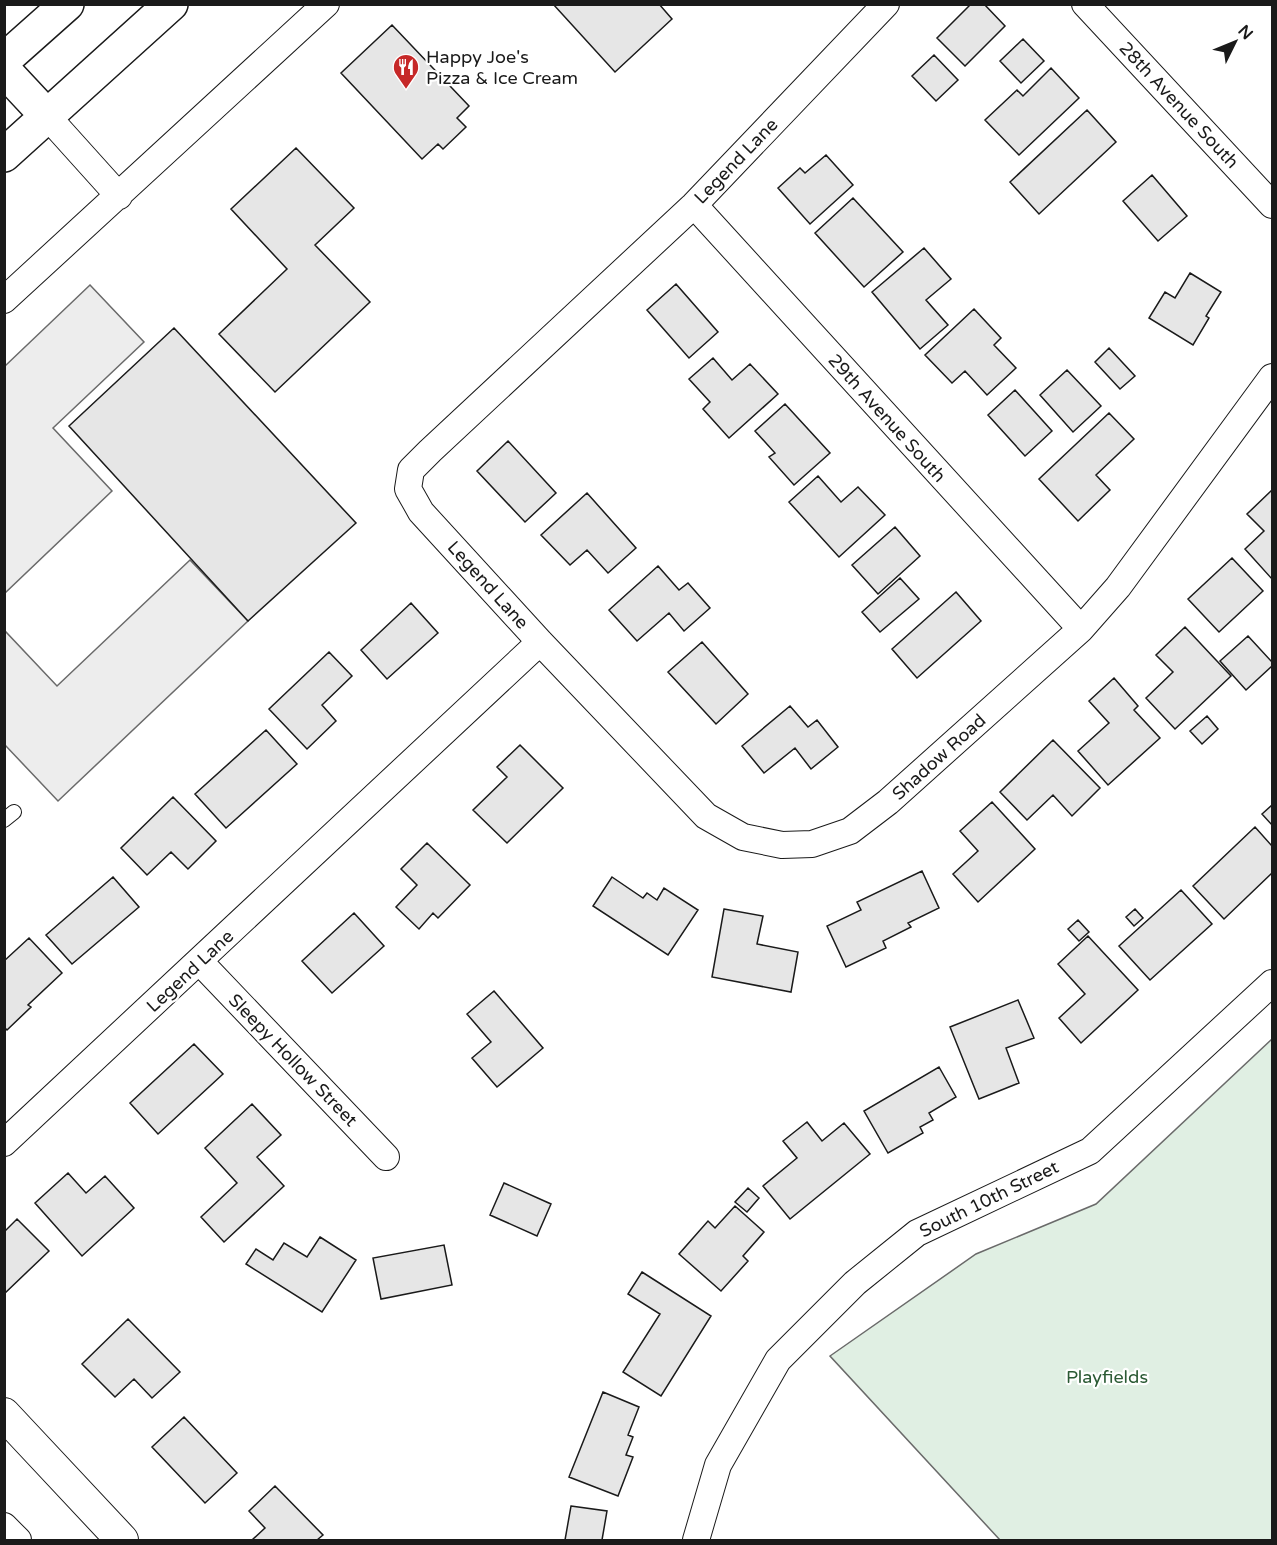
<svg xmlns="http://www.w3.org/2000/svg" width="1277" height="1545" viewBox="0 0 1277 1545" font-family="'Varela Round',sans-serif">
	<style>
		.green { fill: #e0efe3; stroke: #6a6a6a; stroke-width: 1.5 }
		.parking { fill: #ededed; stroke: #6a6a6a; stroke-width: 1.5 }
		.building { fill: #e6e6e6; stroke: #1a1a1a; stroke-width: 1.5 }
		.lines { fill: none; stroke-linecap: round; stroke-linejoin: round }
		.service-casing { stroke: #1a1a1a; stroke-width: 16 }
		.minor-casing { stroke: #1a1a1a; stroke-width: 28 }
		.tertiary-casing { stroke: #1a1a1a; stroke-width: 34 }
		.primary-casing { stroke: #1a1a1a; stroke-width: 36 }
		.service { stroke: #fff; stroke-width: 14 }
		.minor { stroke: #fff; stroke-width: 26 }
		.tertiary { stroke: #fff; stroke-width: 32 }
		.primary { stroke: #fff; stroke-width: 33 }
		.labels { text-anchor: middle; stroke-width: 4.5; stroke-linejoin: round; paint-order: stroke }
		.poi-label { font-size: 18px; fill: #1a1a1a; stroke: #fff; text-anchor: start }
		.street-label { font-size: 18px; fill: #1a1a1a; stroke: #fff }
		.park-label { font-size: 18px; fill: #2b5a34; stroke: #fff }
	</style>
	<rect width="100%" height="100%" fill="#fff"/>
	<path class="green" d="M1272 1039V1540H1000L830 1356 976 1254 1096 1204Z"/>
	<path class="parking" d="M90 285 144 342 53 428 112 491 5 593V366Z
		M190 560 248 621 58 801 5 745V631L57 686Z"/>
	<path class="building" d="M553 4H659L672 19 615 72Z
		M971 4H984L1005 26 965 66 937 38Z
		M392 25 469 106 457 118 466 127 443 149 438 144 422 159 341 73Z
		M1023 39 1044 61 1021 83 1000 61Z
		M934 55 958 80 936 101 912 76Z
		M1051 68 1079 98 1019 155 985 120 1017 90 1023 96Z
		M1087 110 1116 142 1039 214 1010 182Z
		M296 148 354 208 315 245 370 302 275 392 219 334 287 269 231 209Z
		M826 155 853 185 810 224 778 188 800 168 805 173Z
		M1152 175 1187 216 1158 241 1123 201Z
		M853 198 903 252 864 287 815 233Z
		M924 248 951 279 926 300 948 325 920 349 872 292Z
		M1190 273 1221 292 1206 316 1209 318 1193 345 1149 318 1165 292 1175 298Z
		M676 284 718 332 689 358 647 310Z
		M974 309 1001 338 994 345 1016 368 987 395 965 371 952 383 925 355Z
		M174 328 356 523 248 621 69 426Z
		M1109 348 1135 376 1120 389 1095 362Z
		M713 358 732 380 750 364 778 394 729 438 703 409 710 402 689 379Z
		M1067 370 1101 406 1073 432 1040 395Z
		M1015 390 1052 431 1025 456 988 415Z
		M785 404 830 453 794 485 769 457 775 453 755 431Z
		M1109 413 1134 439 1096 475 1110 490 1078 521 1039 479Z
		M508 441 556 493 525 522 477 471Z
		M818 476 841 502 858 487 885 515 839 557 789 502Z
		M1272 490V579L1245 549 1264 531 1247 514Z
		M587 493 636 548 608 573 587 550 570 565 541 535Z
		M895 527 920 556 878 594 852 565Z
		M1232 558 1263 591 1219 632 1188 599Z
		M658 566 679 590 688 583 710 608 684 631 669 613 637 641 609 610Z
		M900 578 919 599 880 632 862 612Z
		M956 592 981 621 917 678 892 649Z
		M411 603 438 633 387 679 361 650Z
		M1185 627 1231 676 1175 729 1146 698 1173 672 1156 655Z
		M1248 636 1272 662V666L1246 690 1220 661Z
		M702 642 748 694 716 724 668 672Z
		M329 652 352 676 322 705 336 721 307 749 269 709Z
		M1114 678 1138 706 1134 710 1160 738 1108 785 1078 751 1109 723 1089 701Z
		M790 706 808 727 817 720 838 747 811 769 795 748 764 773 742 746Z
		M1207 716 1218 729 1202 744 1190 731Z
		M266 730 297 764 226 828 195 794Z
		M1053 740 1100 788 1072 816 1053 795 1027 820 1000 792Z
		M520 745 563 788 507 843 473 810 507 777 497 767Z
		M173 797 216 841 188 869 171 852 147 875 121 848Z
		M992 802 1035 849 978 902 953 874 978 851 960 831Z
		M1272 805V825L1262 814Z
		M1255 827 1272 846V873L1224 919 1193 886Z
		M427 843 470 885 438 918 433 913 419 929 396 907 417 885 401 869Z
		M922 871 939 908 908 923 911 927 883 941 886 948 846 967 827 926 861 910 857 902Z
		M113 877 139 907 72 964 46 935Z
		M612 877 643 898 647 893 657 900 664 888 698 910 668 955 593 906Z
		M1181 890 1212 924 1150 980 1119 946Z
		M724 909 763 916 757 944 798 952 791 992 712 977Z
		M1135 909 1143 918 1134 926 1126 917Z
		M354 913 384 946 332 993 302 961Z
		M1078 920 1089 932 1079 941 1068 929Z
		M1088 936 1138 990 1081 1043 1059 1018 1085 994 1058 964Z
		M29 938 62 973 28 1005 31 1007 7 1030 4 1027V961Z
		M494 991 543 1048 497 1087 472 1058 491 1042 467 1014Z
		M1018 1000 1034 1038 1006 1048 1019 1083 979 1099 950 1027Z
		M194 1044 223 1074 158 1134 130 1103Z
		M939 1067 956 1097 929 1113 933 1120 920 1127 923 1133 888 1153 864 1111Z
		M252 1104 281 1135 257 1157 284 1186 224 1242 201 1217 237 1183 205 1148Z
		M807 1122 822 1141 844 1123 870 1154 790 1219 763 1186 797 1158 783 1141Z
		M68 1173 86 1193 105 1176 134 1208 82 1256 35 1203Z
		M504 1183 551 1204 537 1236 490 1215Z
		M748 1188 759 1198 747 1212 735 1202Z
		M735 1206 764 1232 743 1256 748 1261 721 1291 679 1254 708 1221 715 1228Z
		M17 1219 49 1251 4 1294V1232Z
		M320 1237 356 1260 322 1312 246 1264 256 1249 273 1260 284 1243 307 1257Z
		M444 1245 452 1285 381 1299 373 1258Z
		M642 1272 711 1316 661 1396 623 1372 660 1314 628 1294Z
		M128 1319 180 1372 152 1398 134 1379 115 1397 82 1364Z
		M603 1392 639 1407 628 1435 633 1437 626 1455 633 1457 618 1496 569 1477Z
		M184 1417 237 1473 205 1503 152 1447Z
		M275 1486 323 1535 317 1540H252L265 1528 249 1511Z
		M571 1506 607 1511 602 1540H565Z"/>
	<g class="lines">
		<g class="service-casing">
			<path id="service" d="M4 820 14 812"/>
		</g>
		<g class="minor-casing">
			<path id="minor" d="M886 4 694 205 430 451 411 470 408 489 421 512 540 642 706 816 743 837 782 845 812 844 850 831 888 802 1081 629 1118 587 1272 377
				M1085 4 1272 205
				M47 116 119 196
				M694 205 1081 629
				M4 300 326 4
				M200 962 386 1157
				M4 1143 540 642
				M4 1526 18 1540
				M696 1540 718 1465 778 1360 855 1283 917 1233 1090 1151 1272 983"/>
		</g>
		<g class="tertiary-casing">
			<path id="tertiary" d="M4 1414 122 1540"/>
		</g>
		<g class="primary-casing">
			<path id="primary" d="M4 60 67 4
				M4 70 47 116
				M4 155 171 4"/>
		</g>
		<use href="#service" class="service"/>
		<use href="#minor" class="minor"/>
		<use href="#tertiary" class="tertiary"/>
		<use href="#primary" class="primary"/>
	</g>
	<defs>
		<g id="restaurant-pin" transform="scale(1.35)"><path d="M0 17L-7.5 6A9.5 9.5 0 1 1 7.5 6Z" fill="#c62828" stroke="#fff"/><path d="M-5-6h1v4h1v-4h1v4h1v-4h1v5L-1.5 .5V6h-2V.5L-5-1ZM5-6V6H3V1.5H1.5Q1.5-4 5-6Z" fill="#fff"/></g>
	</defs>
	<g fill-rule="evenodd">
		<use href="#restaurant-pin" x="406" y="67"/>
	</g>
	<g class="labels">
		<g class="poi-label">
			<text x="426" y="63">Happy Joe's<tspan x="426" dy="21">Pizza &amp; Ice Cream</tspan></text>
		</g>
		<g class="street-label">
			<text transform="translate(1179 105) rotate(47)" y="6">28th Avenue South</text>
			<text transform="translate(736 161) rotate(-46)" y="6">Legend Lane</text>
			<text transform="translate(887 418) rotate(48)" y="6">29th Avenue South</text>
			<text transform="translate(488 585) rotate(48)" y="6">Legend Lane</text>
			<text transform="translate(939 757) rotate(-42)" y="6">Shadow Road</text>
			<text transform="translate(190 971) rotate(-43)" y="6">Legend Lane</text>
			<text transform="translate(293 1060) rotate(46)" y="6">Sleepy Hollow Street</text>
			<text transform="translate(989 1199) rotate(-26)" y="6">South 10th Street</text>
		</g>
		<g class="park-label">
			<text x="1107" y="1383">Playfields</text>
		</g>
	</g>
	<rect width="1277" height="1545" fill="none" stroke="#1a1a1a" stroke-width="12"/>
	<g transform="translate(1235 42) rotate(47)" stroke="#ffffff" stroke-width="4.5" paint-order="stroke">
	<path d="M0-4.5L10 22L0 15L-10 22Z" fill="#1a1a1a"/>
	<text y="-9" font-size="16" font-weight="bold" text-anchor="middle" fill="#1a1a1a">N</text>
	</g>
</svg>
